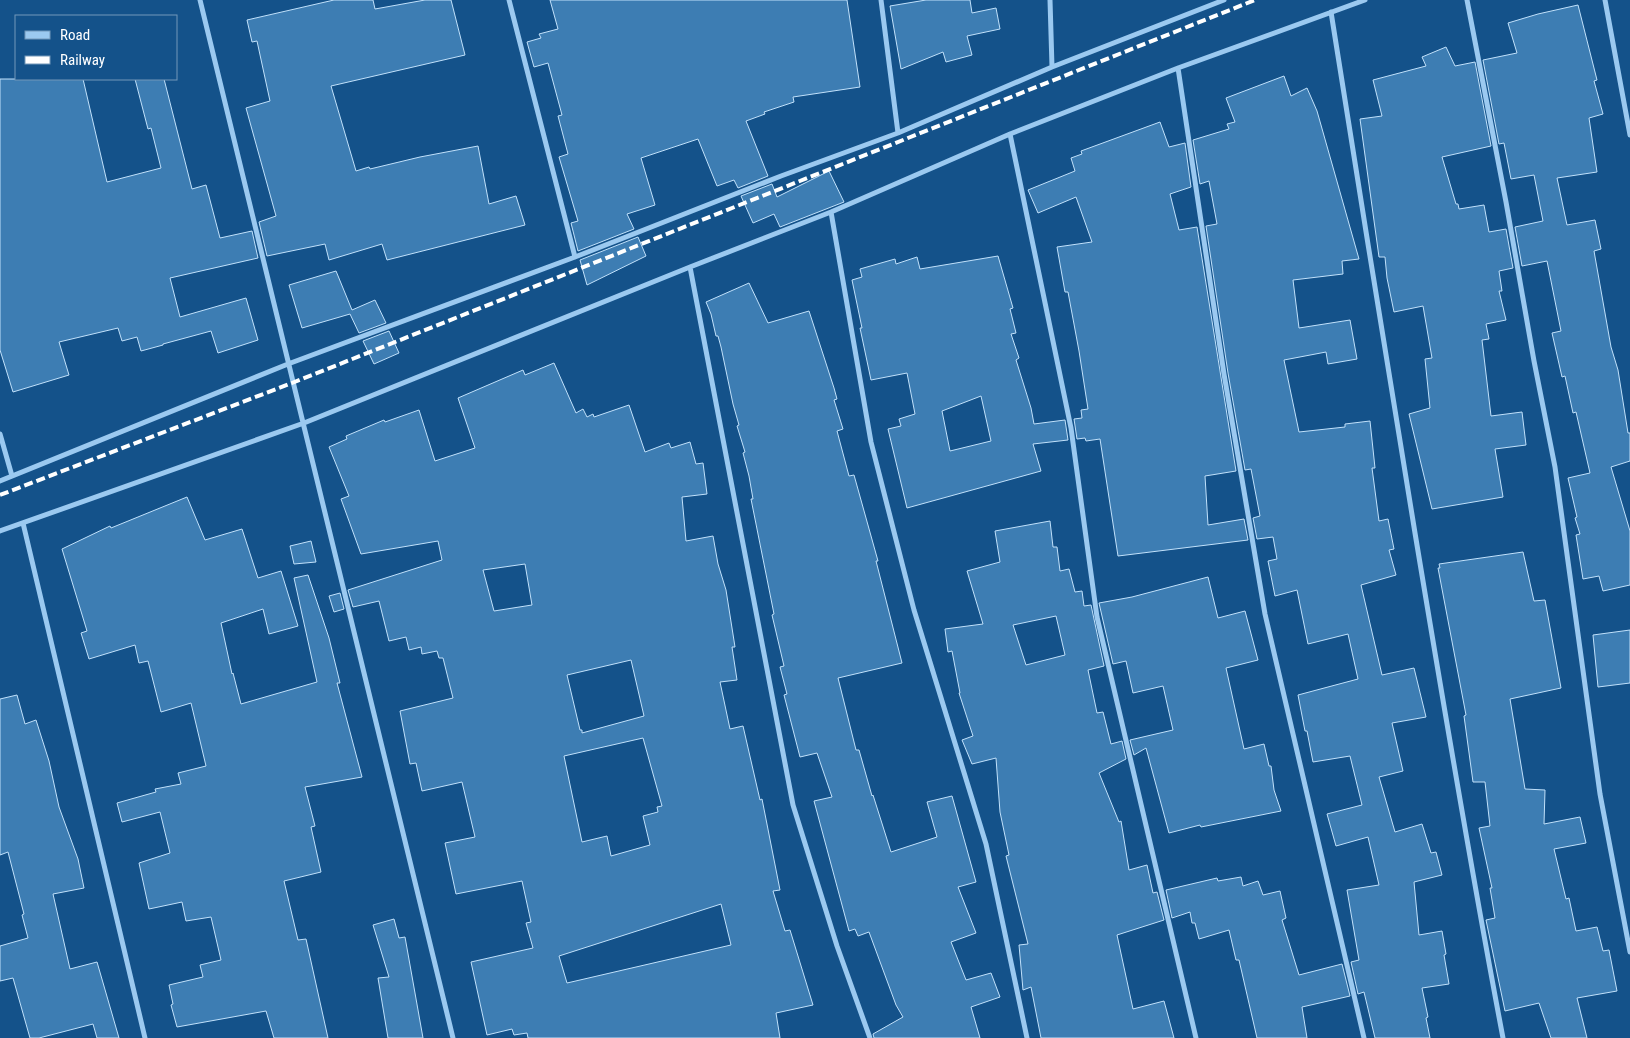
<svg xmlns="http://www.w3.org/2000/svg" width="1630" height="1038" viewBox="0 0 1630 1038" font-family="'Roboto Condensed',sans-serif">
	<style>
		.building { fill: #3d7db3; stroke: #c1e1fb; fill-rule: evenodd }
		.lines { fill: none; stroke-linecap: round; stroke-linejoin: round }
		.minor { stroke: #9bc9f0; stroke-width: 5 }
		.rail { stroke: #fff; stroke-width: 4; stroke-dasharray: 9 4; stroke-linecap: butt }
	</style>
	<rect width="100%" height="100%" fill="#14528a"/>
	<path class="building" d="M334 0H373L375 9 425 0H451L465 55 331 86 356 171 369 167 370 169 420 157 478 146 489 204 516 196 525 225 387 260 382 244 329 260 325 244 267 256 259 222 276 216 246 108 270 101 257 41 252 42 247 20Z
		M550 0H847L860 87 793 97 794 102 764 112 765 114 746 121 768 176 738 188 734 180 717 186 698 139 641 158 655 205 627 214 634 229 578 251 571 223 578 221 559 157 568 154 558 116 562 115 548 63 534 67 527 42 541 38 539 34 558 29Z
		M926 0H970L972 13 996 8 1000 29 967 36 972 55 946 62 943 52 901 69 890 6Z
		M1578 5 1597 80 1594 81 1603 114 1589 118 1597 172 1557 178 1567 225 1595 220 1601 249 1594 251 1611 347 1618 370 1628 433H1630V461L1611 467 1630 531V585L1603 591 1599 576 1583 579 1576 535 1580 534 1575 518 1577 517 1568 478 1590 473 1576 412 1573 413 1565 376 1562 377 1552 333 1561 331 1547 261 1522 266 1515 227 1543 221 1534 175 1511 179 1504 143 1499 144 1483 60 1517 53 1508 23 1538 14Z
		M1446 47 1455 66 1475 62 1491 146 1442 157 1456 204H1458L1459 209 1484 205 1489 232 1506 229 1513 268 1499 271 1502 291H1499L1506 320 1486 324 1489 339 1482 340 1491 416 1522 412 1526 445 1495 449 1503 497 1432 509 1409 414 1430 408 1425 359 1432 358 1423 306 1394 312 1387 278 1385 257H1379L1360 119 1382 116 1373 80 1426 66 1422 57Z
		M1284 76 1291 96 1307 88 1317 111 1359 259 1342 261 1343 274 1293 280 1299 328 1350 320 1357 359 1328 364 1326 352 1284 360 1299 432 1345 427V424L1370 421 1375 468H1372L1379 521 1388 519 1394 549 1389 550 1396 575 1361 585 1382 675 1414 668 1426 717 1392 723 1403 771 1379 777 1395 832 1422 824 1431 853 1436 852 1442 875 1414 882 1419 935 1442 931 1446 954 1444 955 1449 984 1422 988 1428 1017 1426 1018 1430 1038H1375L1364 992 1358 994 1351 962 1359 960 1347 890 1379 885 1368 837 1336 846 1327 814 1362 805 1350 756 1313 762 1307 731H1305L1298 695 1358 679 1348 634 1308 644 1297 590 1275 596 1268 561 1277 559 1273 537 1257 539 1253 518 1260 516 1251 469 1245 470 1228 373 1206 226 1217 224 1209 181 1200 184 1193 140 1229 129 1227 124 1235 122 1226 98Z
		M0 79H83L107 182 161 168 151 128 148 129 135 79H164L192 189 206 185 220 238 252 231 258 258 170 278 180 317 246 298 258 340 218 353 211 331 163 344V345L141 351 137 337 122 341 118 328 59 342 69 375 13 392 0 350Z
		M1160 122 1169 147 1185 143 1191 187 1170 194 1179 230 1197 227 1236 471 1205 476 1208 525 1244 519 1248 540 1118 556 1100 439 1086 441 1085 438 1077 439 1074 419 1082 418 1081 410 1088 409 1079 351 1068 292H1065L1057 247 1092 242 1076 197 1038 213 1028 190 1075 171 1071 158 1082 154 1081 151Z
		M829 171 844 202 780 227 774 214 753 223 741 196 772 184 777 197Z
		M638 237 646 256 587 285 580 260Z
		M998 256 1013 308 1010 309 1016 333 1011 334 1019 358 1016 360 1031 408 1034 424 1065 420 1068 440 1033 444 1041 471 907 508 888 429 901 426 899 419 915 414 907 373 871 380 860 328H862L852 280 862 277 860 269 895 259 896 264 917 257 920 269ZM981 396 991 441 950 451 942 411Z
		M336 271 352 310 375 300 386 323 359 333 350 314 302 328 289 285Z
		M749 283 768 323 809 311 834 388 837 399 834 400 843 429 837 431 849 476 854 475 878 561H876L902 663 838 678 856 750H859L872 796 873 795 891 852 937 837 927 802 952 796 976 882 958 887 976 933 951 942 966 980 991 973 1000 997 971 1007 980 1038H874L873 1034 903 1017 896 1005 869 932 858 936 855 929 849 931 814 801 832 797 817 753 800 757 784 695 787 694 780 667 784 666 772 615 774 614 751 499H753L749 476 743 453 745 452 737 426 739 425 733 404 721 347 718 336H716L711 314 706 302Z
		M389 331 399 353 374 364 363 341Z
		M554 363 576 413 583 409 587 417 593 414 594 417 629 405 645 452 669 443 671 448 690 442 696 464 703 463 707 494 682 497 686 541 713 536 718 564 726 590 735 647H732L737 680 720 682 730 729 743 726 760 800 762 799 780 890 773 891 785 931 790 930 813 1005 776 1013 780 1038H528L527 1033 514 1035 512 1029 487 1035 471 962 533 948 526 923 531 922 522 881 456 894 445 843 475 837 462 782 422 791 416 763 410 764 400 711 453 698 443 658H439L437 651 422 654 421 647 409 650 406 637 389 641 379 601 353 607 348 590 442 560 438 541 361 554 341 499 349 496 329 447 347 439 346 436 384 420 385 422 419 410 435 461 475 448 458 398 523 370 525 375ZM525 564 532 605 494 611 483 570ZM631 660 644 716 582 733V730H580L567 675ZM643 738 662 806 657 807 658 812 643 816 650 845 611 856 607 836 582 842 564 756ZM721 904 731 945 567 983 559 956Z
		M187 497 205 540 242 529 258 578 281 571 298 626 269 634 263 609 221 623 232 674 233 673 241 704 317 682 294 578 308 575 329 638 340 683H337L362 777 305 787 315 826 311 827 321 872 284 881 298 940 306 939 328 1038H274L266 1011 177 1027 171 1005 173 1004 169 985 203 977 200 965 221 960 211 917 186 921 182 902 149 909 139 863 170 853 161 816 160 812 122 822 117 803 156 792 155 789 181 784 178 773 206 766 191 703 161 712 148 661 139 663 135 645 89 659 81 633 87 631 62 549 110 526 111 528Z
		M1050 521 1053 547H1057L1060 571 1069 569 1075 592 1082 591 1084 606 1091 605 1104 666 1088 670 1097 713 1103 712 1111 744 1122 741 1126 759 1099 773 1119 822 1121 821 1129 870 1147 865 1153 893 1157 892 1164 920 1117 935 1133 1009 1164 1001 1174 1038H1041L1031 987 1023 990 1019 945 1028 944 1006 856 1009 855 1000 812 996 758 972 764 962 740 973 736 959 693H960L952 651 948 652 945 629 983 624 967 571 1000 562 995 531ZM1056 616 1065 655 1026 665 1013 625Z
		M311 541 316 562 294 564 290 546Z
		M1523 552 1534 601 1545 600 1561 688 1510 699 1525 789 1545 790 1544 824 1580 817 1586 843 1554 849 1566 899 1569 898 1576 931 1597 927 1603 951 1609 950 1617 991 1577 998 1587 1038H1551L1539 1003 1505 1011 1486 920 1495 918 1490 888H1492L1479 828 1490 826 1485 782H1473L1464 716 1466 715 1438 568H1440L1439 564Z
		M1208 577 1218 618 1245 611 1258 660 1226 668 1244 749 1264 744 1269 766H1271L1274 790 1281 811 1201 827 1200 825 1169 833 1146 748 1134 755 1130 740 1173 730 1163 686 1133 693 1126 661 1113 664 1099 603 1132 597Z
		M340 593 344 609 334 612 329 596Z
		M1630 630V683L1598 687 1593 635Z
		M17 695 25 724 36 720 49 761 59 807 78 859 84 888 53 894 70 969 97 962 119 1038H97L93 1024 39 1038H30L13 978 0 981V946L28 938 22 915 24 914 8 852 0 855V699Z
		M1241 877 1243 886 1258 881 1263 895 1280 891 1286 918 1282 920 1299 975 1342 964 1350 996 1302 1007 1307 1038H1257L1239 960H1236L1229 930 1199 939 1195 923H1192L1190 912 1172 918 1166 890 1217 878 1218 881Z
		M394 919 399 938 405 937 423 1038H388L378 978 389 977 373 925Z"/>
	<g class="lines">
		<path class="minor" d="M200 0 453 1038
			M509 0 575 257
			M881 0 898 133
			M1050 0 1052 67
			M1467 0 1506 202 1534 361 1555 467 1600 794 1630 952
			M1605 0 1630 135
			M1331 12C1358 186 1387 359 1415 533 1443 702 1471 870 1503 1038
			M1178 68 1224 374 1265 614 1364 1038
			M1010 134 1071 428 1097 617 1196 1038
			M831 212 871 442 914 610 986 844 1027 1038
			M690 267 793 805 837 946 870 1038
			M0 434 12 476
			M0 481 288 364 575 257 781 176 898 133 1052 67 1224 0
			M23 523 145 1038
			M0 531 304 423 690 267 831 212 1010 134 1178 68 1365 0"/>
		<path class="rail" d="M0 495 292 383 1255 0"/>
	</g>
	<rect x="15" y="15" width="162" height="65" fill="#14528a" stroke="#7297b9"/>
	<rect x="25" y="31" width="25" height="8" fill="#9bc9f0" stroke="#7297b9"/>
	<text x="60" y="40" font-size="15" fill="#ffffff">Road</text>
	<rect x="25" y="56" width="25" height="8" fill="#ffffff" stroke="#7297b9"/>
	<text x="60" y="65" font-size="15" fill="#ffffff">Railway</text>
</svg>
